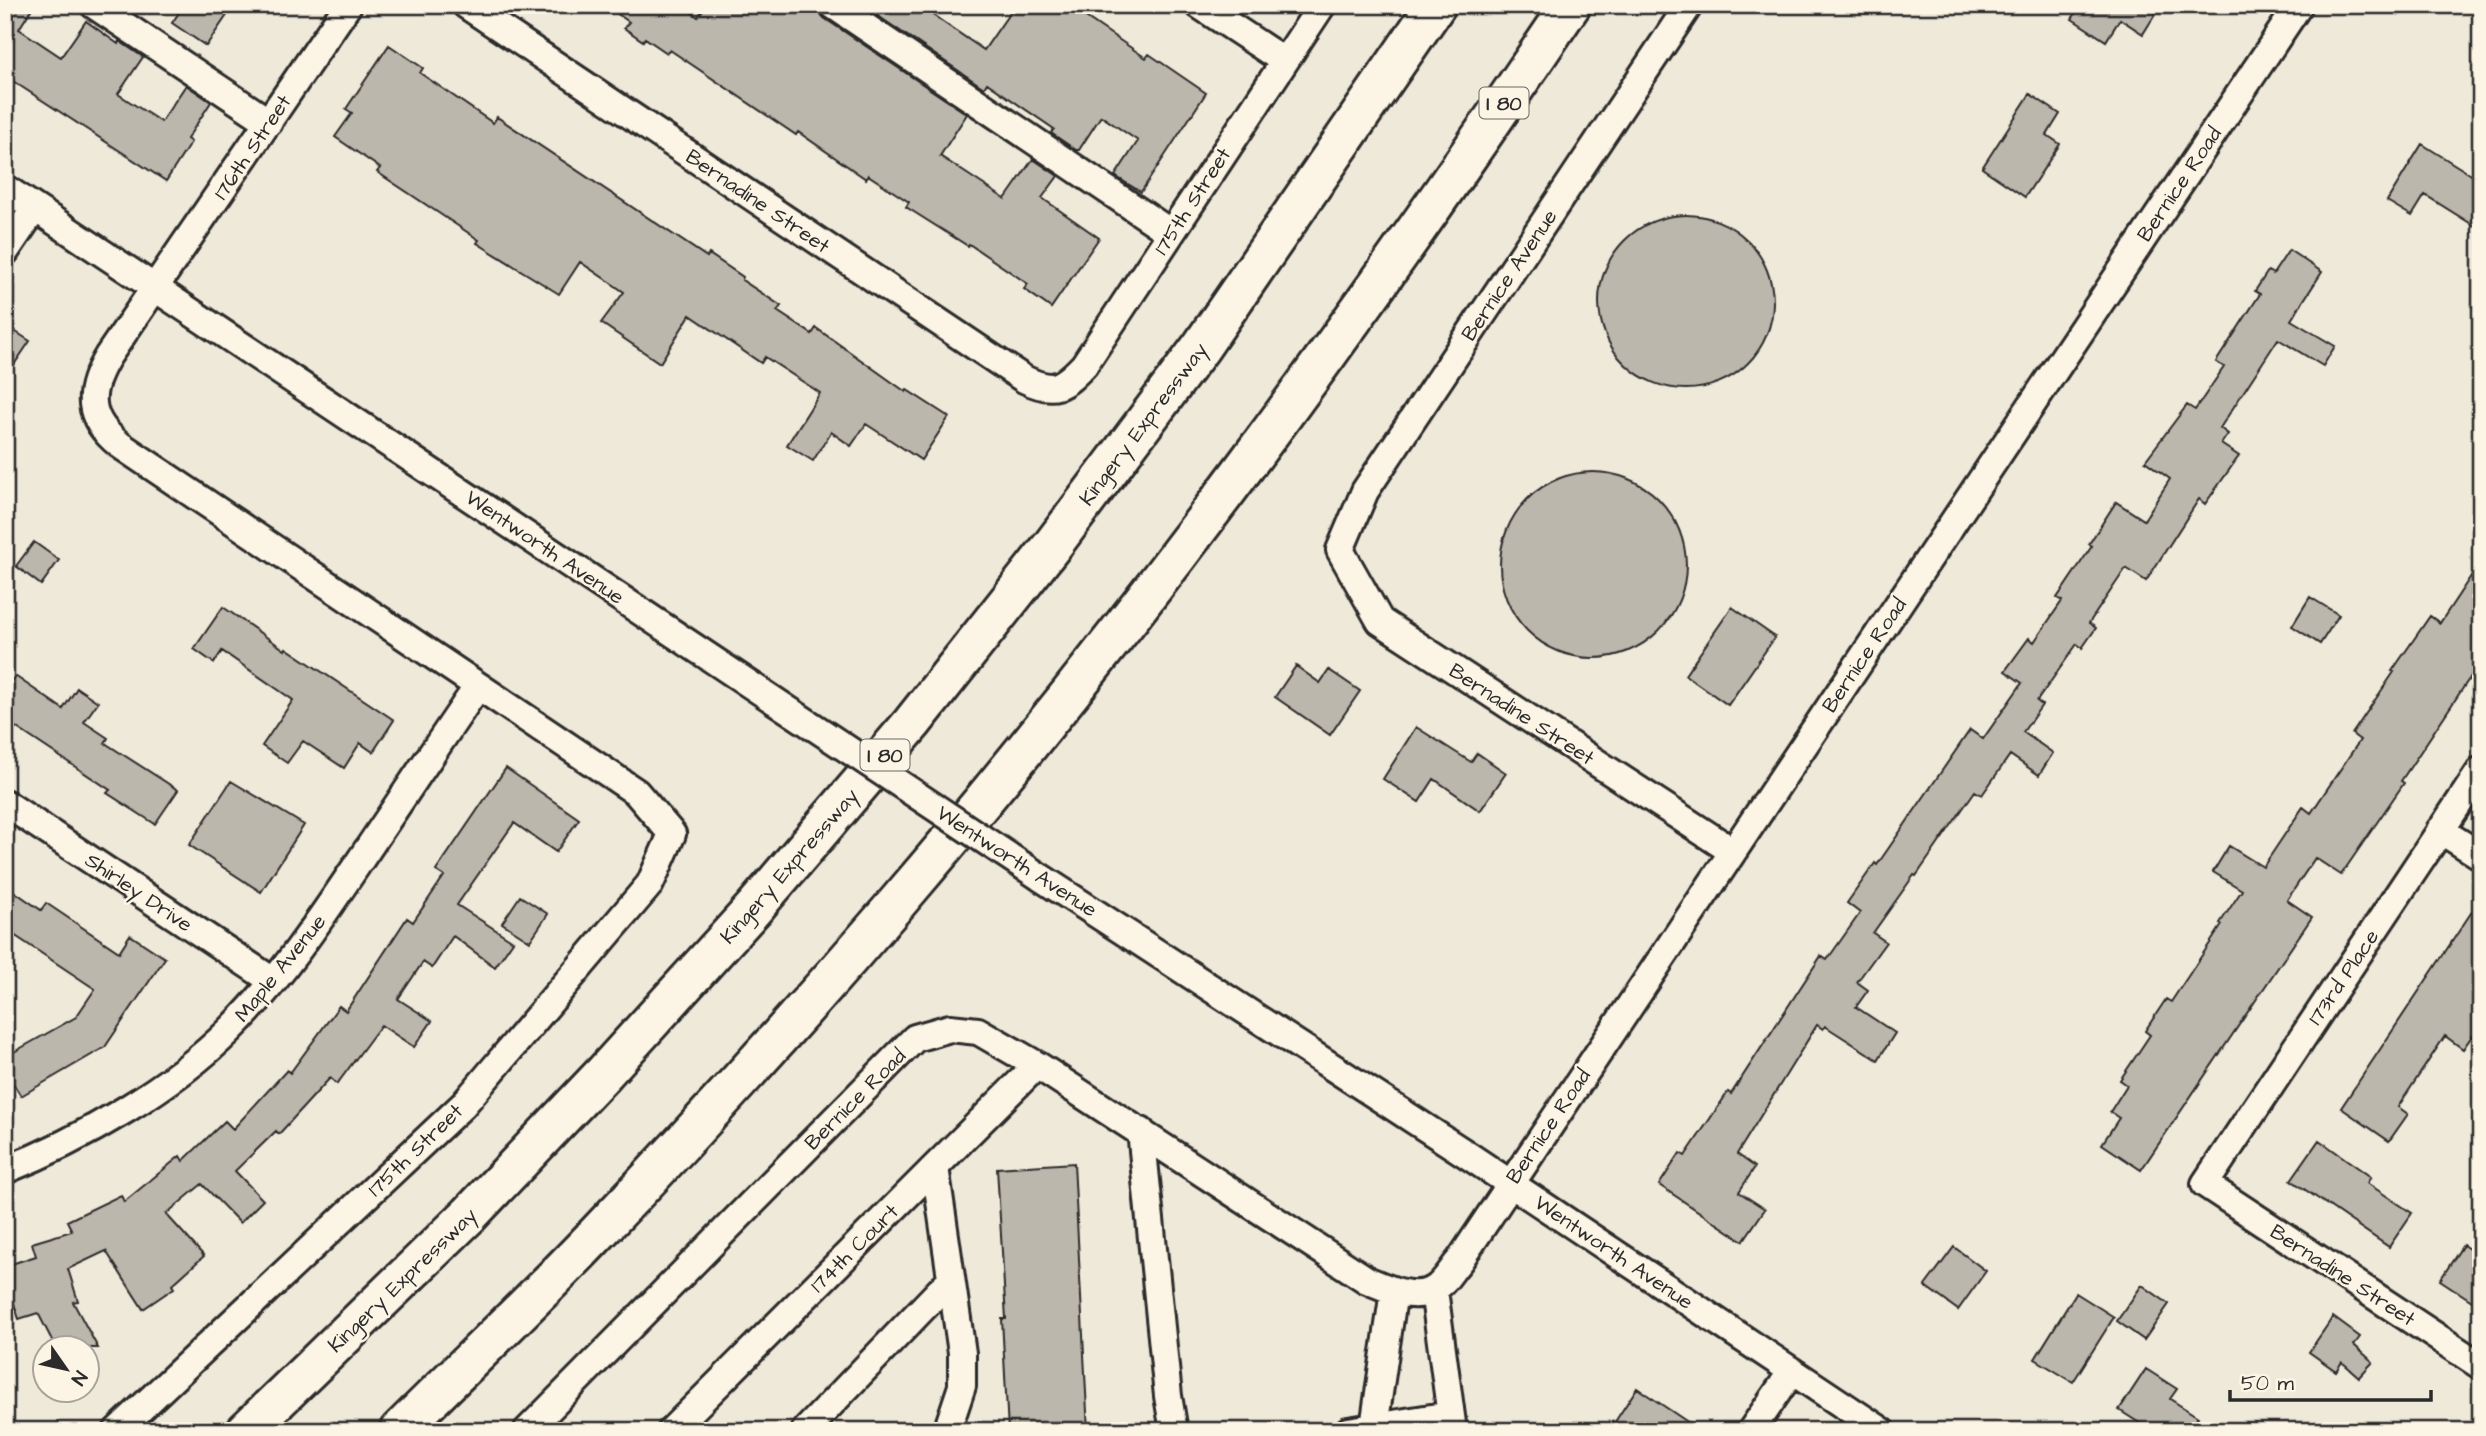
<svg xmlns="http://www.w3.org/2000/svg" width="2486" height="1436" viewBox="0 0 2486 1436" font-family="'Architects Daughter',sans-serif">
	<style>
		.building { fill: #bcb7ac; stroke: #2b2b2b; stroke-width: 2 }
		.lines { fill: none; stroke-linecap: round; stroke-linejoin: round }
		.minor-casing { stroke: #2b2b2b; stroke-width: 32 }
		.highway-casing { stroke: #2b2b2b; stroke-width: 44 }
		.minor { stroke: #fcf5e5; stroke-width: 26 }
		.highway { stroke: #fcf5e5; stroke-width: 38 }
		.minor-bridge-casing { stroke: #2b2b2b; stroke-width: 32; stroke-linecap: butt }
		.minor-bridge { stroke: #fcf5e5; stroke-width: 26 }
		.labels { text-anchor: middle; stroke-width: 5; stroke-linejoin: round; paint-order: stroke }
		.shield { fill: #fcf5e5; stroke: #6a6863; stroke-width: 2 }
		.shield-label { font-size: 19px; font-weight: bold; fill: #2b2b2b }
		.street-label { font-size: 21px; fill: #2b2b2b; stroke: #fcf5e5 }
	</style>
	<rect width="100%" height="100%" fill="#efe9da"/>
	<filter id="ink" filterUnits="userSpaceOnUse"><feTurbulence type="fractalNoise" baseFrequency=".0143" numOctaves="2"/><feDisplacementMap in="SourceGraphic" scale="14" xChannelSelector="R" yChannelSelector="G"/><feConvolveMatrix kernelMatrix="1 2 1 2 8 2 1 2 1" color-interpolation-filters="sRGB"/></filter>
	<g filter="url(#ink)">
		<path class="building" d="M5 5H34L19 29 61 57 86 21 118 44 119 41 143 57 118 94 161 122 186 85 211 102 187 139 191 142 166 181 5 76Z
			M184 5H234L206 46 172 23Z
			M605 5H681L698 17 706 5H817L819 12 824 18 967 114 940 156 1005 199 1033 159 1058 176 1042 198 1099 238 1051 308 1024 289 1028 284 969 244 968 246 906 207 909 202 868 175 866 179 798 132 796 135 670 50 667 53 645 38 643 41 624 28 629 22Z
			M862 5H918L984 50 1015 5H1068L1146 58 1149 54 1206 93 1141 192 1115 176 1138 141 1101 116 1079 150H1076L1051 133 1054 129 987 83 984 88Z
			M2081 5H2161L2143 34 2120 19 2106 41 2072 19Z
			M389 45 423 68 420 73 493 123 497 117 707 257 709 254 743 277 742 280 781 306 777 311 812 334 816 328 906 392 907 390 949 417 921 460 866 424 851 446 831 432 813 461 787 445 820 393 765 357 761 363 690 315 660 363 601 323 624 292 580 262 559 294 477 243 479 240 377 172 380 168 335 137 352 113 346 109Z
			M2030 94 2060 114 2047 135 2060 144 2025 197 1982 168Z
			M2422 144 2481 181V230L2425 195 2412 216 2387 201Z
			M1599 302a87 87 0 1 1 174 0a87 87 0 1 1-174 0Z
			M2289 250 2322 272 2291 320 2335 346 2323 366 2278 339 2220 428 2228 434 2221 444 2239 456 2205 504 2199 499 2146 581 2126 568 2089 623 2096 628 2082 648 2077 644 2037 701 2042 705 2023 732 2053 753 2039 775 2010 755 1982 795 1975 791 1916 876 1914 875 1873 933 1886 942 1857 982 1868 990 1856 1007 1895 1033 1878 1060 1825 1026 1823 1029 1817 1025 1737 1154 1755 1167 1739 1192 1765 1209 1743 1241 1659 1185 1680 1153 1685 1156 1728 1092 1731 1094 1821 956 1827 960 1860 913 1847 903 1875 863 1877 865 1970 730 1983 739 2022 683 2005 671 2029 638 2034 642 2062 601 2057 598 2092 546 2089 544 2116 502 2144 520 2170 479 2145 461 2187 405 2195 410 2224 367 2216 362 2260 294 2255 291 2268 271 2273 274Z
			M5 325 30 341 5 378Z
			M1500 565a93 93 0 1 1 186 0a93 93 0 1 1-186 0Z
			M34 542 59 560 41 585 16 566Z
			M2481 561V661L2401 781 2404 783 2341 875 2315 858 2287 900 2312 917 2141 1170 2102 1144 2119 1118 2110 1112 2127 1085 2120 1080 2150 1035 2145 1031 2166 999 2171 1002 2222 925 2220 923 2242 890 2213 872 2229 846 2263 867 2303 807 2311 813 2360 740 2352 734 2394 672 2392 671 2430 616 2440 623Z
			M2310 597 2339 615 2320 644 2292 626Z
			M223 607 285 650 286 648 394 720 373 752 360 743 344 768 303 741 287 763 262 746 293 700 222 651 214 663 194 649Z
			M1732 607 1775 637 1728 705 1685 675Z
			M1296 666 1320 683 1329 670 1360 691 1330 735 1275 697Z
			M15 676 63 709 77 688 98 702 84 722 108 738 105 743 178 790 155 824 107 793 110 790 5 720V691Z
			M1416 727 1471 762 1477 753 1506 773 1480 811 1434 779 1419 802 1383 779Z
			M506 768 579 819 556 852 514 823 457 905 513 941 495 967 453 936 432 968 423 962 398 999 432 1021 414 1047 381 1025 337 1084 330 1078 279 1134 276 1131 235 1171 263 1200 240 1223 202 1184 166 1214 204 1256 172 1285 174 1288 143 1309 106 1251 68 1269 78 1301 73 1302 98 1348H56L38 1313 19 1319 5 1276V1266L36 1256 32 1243 72 1231 67 1221 121 1195 124 1202 180 1156 183 1161 225 1121 233 1129 287 1070 290 1073 339 1006 346 1011 407 918 413 922 444 876 436 871Z
			M231 781 304 825 261 892 189 845Z
			M5 885 41 910 46 903 119 952 130 935 165 958 105 1047 21 1096 14 1085 5 1088V1057L76 1017 95 989 5 929Z
			M520 896 548 914 530 941 502 923Z
			M2481 898V1042L2472 1036 2463 1049 2445 1036 2398 1107 2408 1114 2389 1141 2341 1108Z
			M2319 1140 2371 1177 2367 1183 2412 1213 2389 1247 2291 1180Z
			M1074 1163 1088 1431H1008L1002 1319H1006L997 1168Z
			M2463 1245 2481 1257V1307L2440 1280Z
			M1954 1247 1986 1271 1958 1310 1925 1286Z
			M2142 1285 2169 1304 2144 1340 2117 1321Z
			M2076 1293 2114 1317 2073 1382 2035 1359Z
			M2333 1317 2360 1337 2354 1345 2373 1362 2359 1377 2342 1362 2336 1371 2309 1352Z
			M2146 1369 2177 1389 2170 1399 2198 1417 2189 1431H2152L2119 1410Z
			M1637 1388 1701 1431H1609Z"/>
		<g class="lines">
			<g class="minor-casing">
				<path id="minor" d="M94 5 269 122
					M466 5 1024 379C1054 394 1063 387 1084 365L1322 5
					M833 5 1171 233
					M1199 5 1284 61
					M1689 5 1365 491 1340 550 1380 621 1732 851
					M5 188 793 713
					M5 252 35 208
					M2481 770 2205 1184 2481 1366
					M5 803 273 981
					M2440 830 2481 856
					M1040 877 1466 1154 1882 1431
					M1141 1131 1168 1396 1174 1431
					M935 1167 962 1353V1386L947 1431
					M5 1170C81 1140 172 1088 230 1030 279 981 320 920 359 862 399 803 438 744 478 686
					M1434 1290 1453 1431
					M1374 1427 1394 1291
					M117 1431 463 1105 650 884 672 834 636 792 120 445C86 418 86 392 108 356L348 5
					M527 1431 915 1038 950 1028 978 1031 1037 1065 1367 1280C1387 1288 1412 1301 1433 1290 1443 1285 1452 1269 1460 1260L2299 5
					M671 1431 1037 1065
					M805 1431 951 1279
					M1348 1431 1450 1415
					M1751 1431 1792 1371"/>
			</g>
			<g class="highway-casing">
				<path id="highway" d="M246 1431 469 1215 605 1072 754 908 912 723 1052 546 1201 347 1436 5
					M399 1431C462 1368 528 1306 590 1241 695 1131 797 1019 896 904 1140 620 1362 315 1571 5"/>
			</g>
			<use href="#minor" class="minor"/>
			<use href="#highway" class="highway"/>
			<g class="minor-bridge-casing">
				<path id="minor-bridge" d="M793 713 1040 877"/>
			</g>
			<use href="#minor-bridge" class="minor-bridge"/>
		</g>
	</g>
	<g class="labels">
		<g class="shield">
			<rect x="1479.5" y="87.5" width="49" height="31" rx="5"/>
			<rect x="860.5" y="739.5" width="49" height="31" rx="5"/>
		</g>
		<g class="shield-label">
			<text x="1504" y="110">I 80</text>
			<text x="885" y="762">I 80</text>
		</g>
		<g class="street-label">
			<text transform="translate(252 147) rotate(-56)" y="7">176th Street</text>
			<text transform="translate(2179 184) rotate(-56)" y="7">Bernice Road</text>
			<text transform="translate(758 201) rotate(34)" y="7">Bernadine Street</text>
			<text transform="translate(1192 201) rotate(-57)" y="7">175th Street</text>
			<text transform="translate(1509 275) rotate(-56)" y="7">Bernice Avenue</text>
			<text transform="translate(1143 424) rotate(-53)" y="7">Kingery Expressway</text>
			<text transform="translate(545 547) rotate(34)" y="7">Wentworth Avenue</text>
			<text transform="translate(1864 655) rotate(-56)" y="7">Bernice Road</text>
			<text transform="translate(1522 714) rotate(33)" y="7">Bernadine Street</text>
			<text transform="translate(1017 861) rotate(33)" y="7">Wentworth Avenue</text>
			<text transform="translate(789 866) rotate(-49)" y="7">Kingery Expressway</text>
			<text transform="translate(139 892) rotate(34)" y="7">Shirley Drive</text>
			<text transform="translate(280 968) rotate(-51)" y="7">Maple Avenue</text>
			<text transform="translate(2343 977) rotate(-56)" y="7">173rd Place</text>
			<text transform="translate(855 1099) rotate(-45)" y="7">Bernice Road</text>
			<text transform="translate(1548 1126) rotate(-56)" y="7">Bernice Road</text>
			<text transform="translate(415 1150) rotate(-44)" y="7">175th Street</text>
			<text transform="translate(854 1248) rotate(-45)" y="7">174th Court</text>
			<text transform="translate(1614 1252) rotate(34)" y="7">Wentworth Avenue</text>
			<text transform="translate(2343 1275) rotate(33)" y="7">Bernadine Street</text>
			<text transform="translate(402 1280) rotate(-44)" y="7">Kingery Expressway</text>
		</g>
	</g>
	<rect width="2486" height="1436" fill="none" stroke="#fcf5e5" stroke-width="28"/>
	<rect x="14" y="14" width="2458" height="1408" fill="none" stroke="#2b2b2b" stroke-width="2.5" filter="url(#ink)"/>
	<g transform="translate(66 1369) rotate(124)"><circle r="33" fill="#fcf5e5" stroke="#a8a49b" stroke-width="2"/>
	<path d="M0-5L12 26L0 18L-12 26Z" fill="#2b2b2b"/>
	<text y="-10" font-size="19" font-weight="bold" text-anchor="middle" fill="#2b2b2b">N</text>
	</g>
	<path d="M2230 1390v10h201v-10" fill="none" stroke="#2b2b2b" stroke-width="3.5"/>
	<text x="2241" y="1390" font-size="21" fill="#2b2b2b" stroke="#fcf5e5" stroke-width="5" paint-order="stroke">50 m</text>
</svg>
